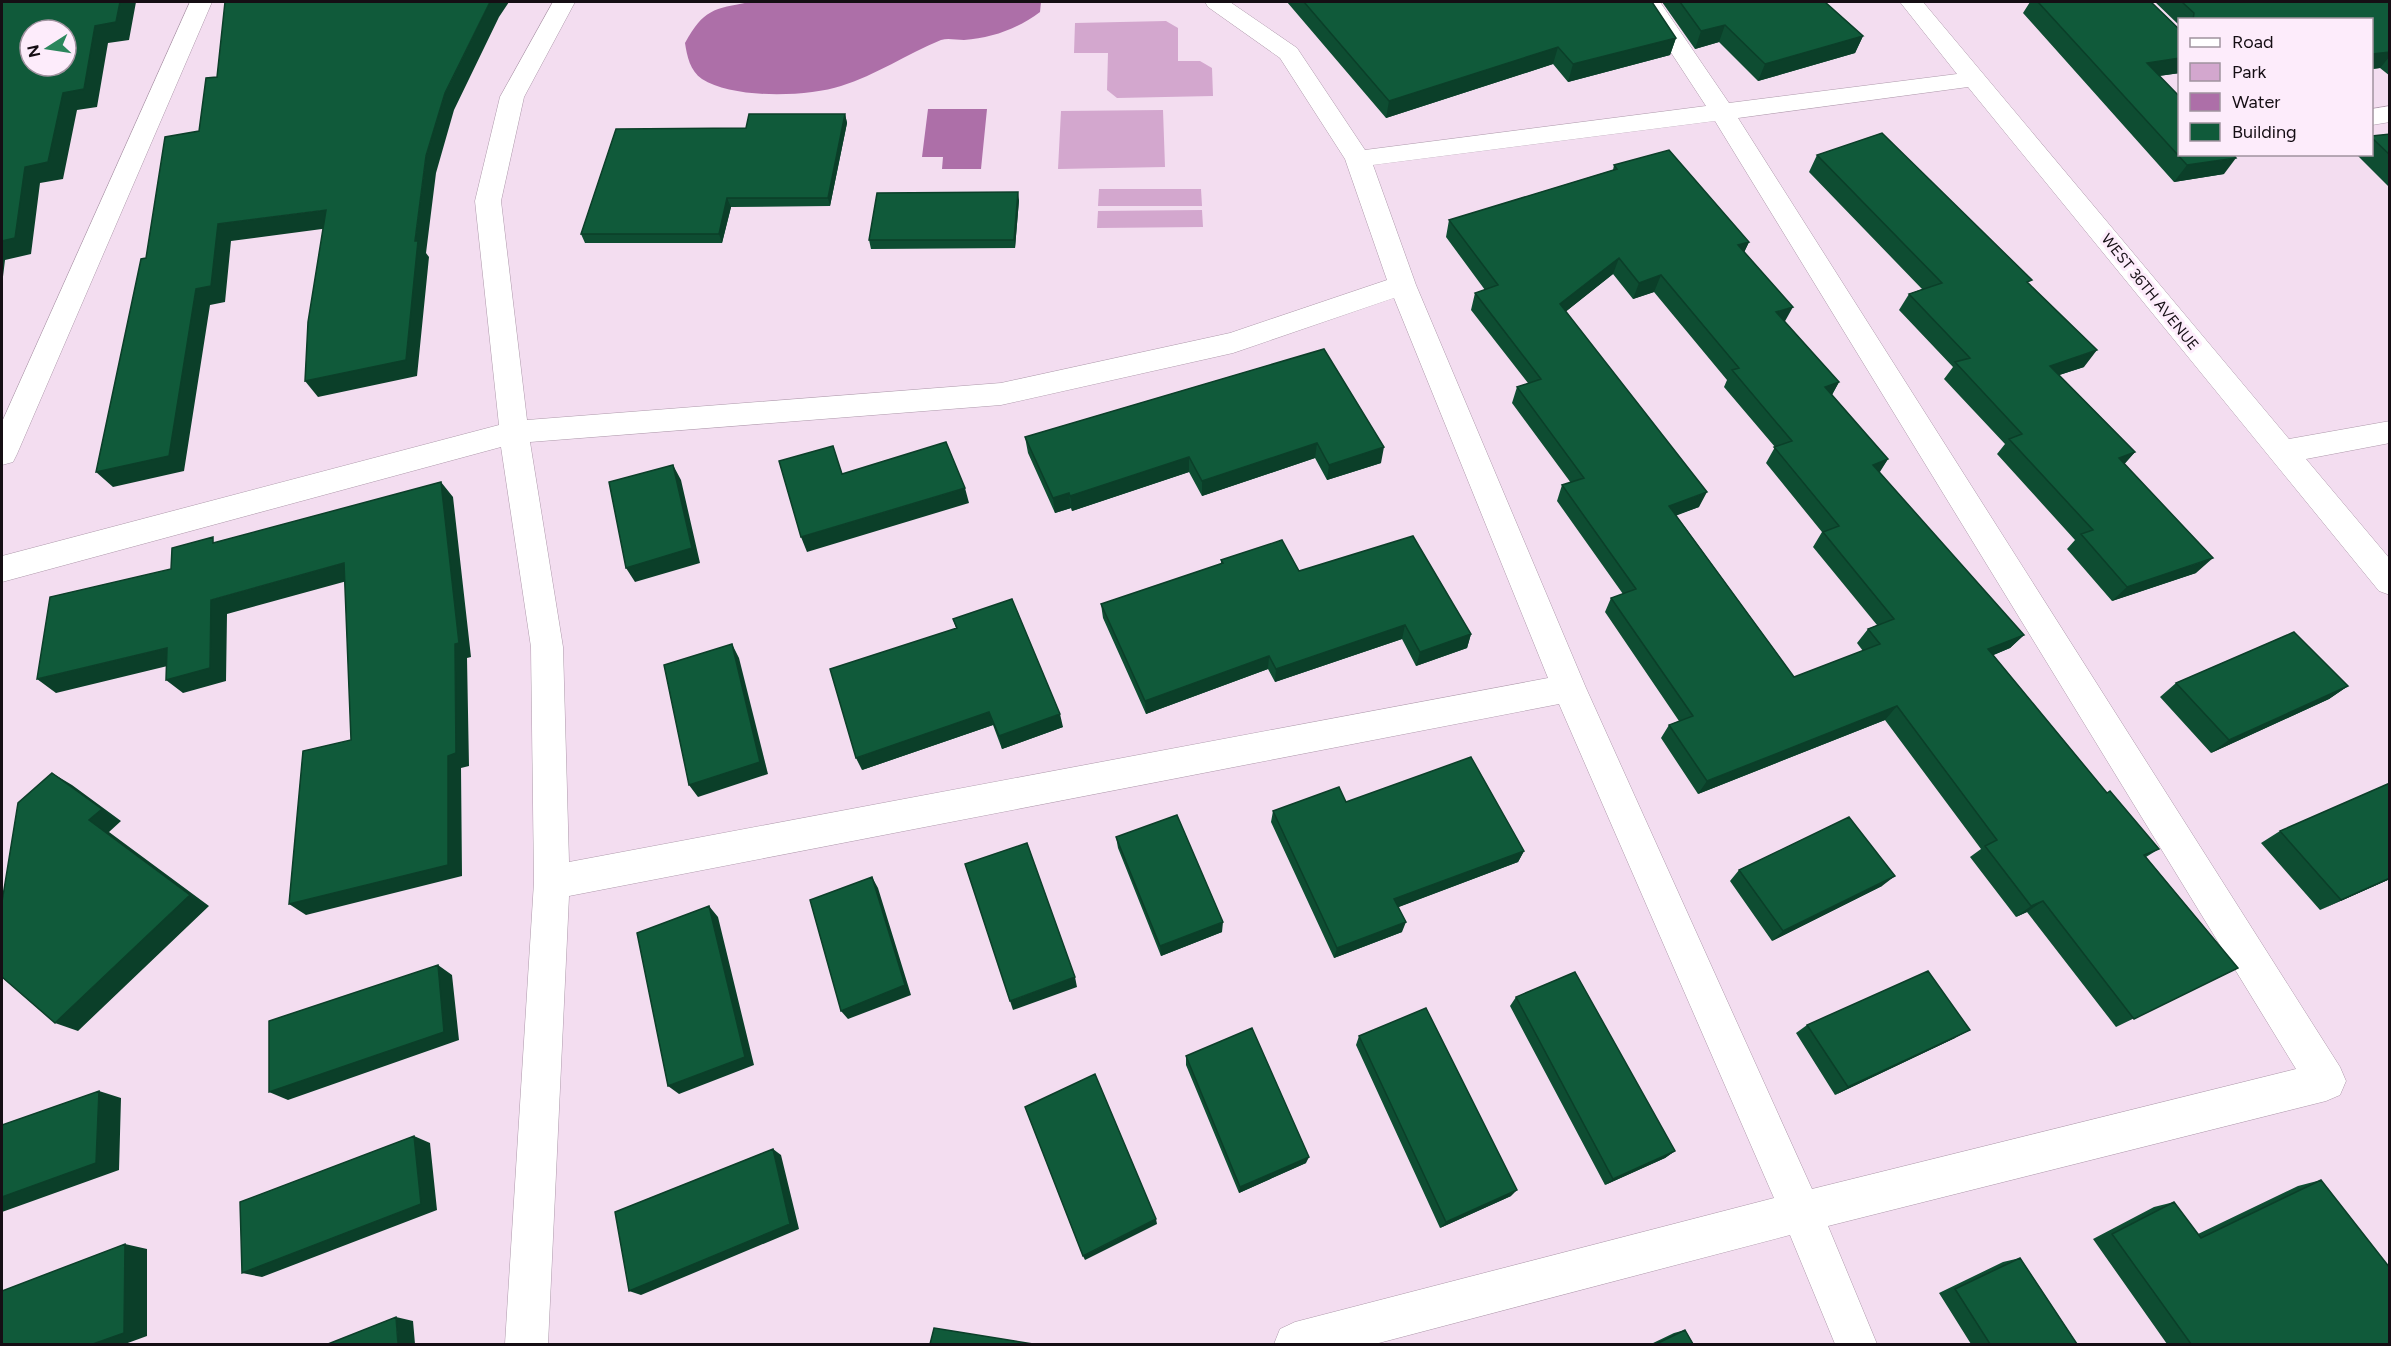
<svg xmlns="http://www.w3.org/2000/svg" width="2391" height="1346" viewBox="0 0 2391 1346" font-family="Figtree,sans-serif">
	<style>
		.green { fill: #d3a7ce }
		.water { fill: #ad6fa8 }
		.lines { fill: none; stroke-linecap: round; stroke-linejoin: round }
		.minor-casing { stroke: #ae99ab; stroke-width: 1 }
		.minor { fill: #fff; fill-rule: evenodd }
		.wall { fill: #0e4d32; fill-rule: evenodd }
		.shaded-wall { fill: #0b3f29 }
		.building { fill: #105a3a; stroke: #0b3f29; stroke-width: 1.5; fill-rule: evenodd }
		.labels { text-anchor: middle; stroke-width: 6; stroke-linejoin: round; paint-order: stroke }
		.street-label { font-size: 15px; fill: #150e14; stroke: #fdecfb }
	</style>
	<rect width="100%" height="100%" fill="#f3ddf0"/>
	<path class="green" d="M1166 21 1178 28V61H1200L1212 68 1213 96 1117 98 1107 90 1108 53H1074L1075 23Z
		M1163 110 1165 167 1058 169 1061 111Z
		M1099 189H1201L1202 206H1098Z
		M1202 210 1203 227 1097 228 1098 211Z"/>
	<path class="water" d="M750 2H1041L1040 12C1017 29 992 38 964 40 956 40 948 38 941 40 907 54 876 75 841 86 807 97 733 99 702 79 690 71 687 56 685 43 704 9 713 9 750 2Z
		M928 109H987L981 169H942L943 157H922Z"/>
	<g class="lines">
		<g class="minor-casing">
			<path id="minor" d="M190 2H212L17 454 13 462 2 465V422Z
				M553 2H575L524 97 501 201 527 420 1001 383 1230 333 1387 280 1345 159 1280 58 1208 7 1205 2H1230L1297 48 1365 150 1706 106 1638 2H1660L1729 103 1957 74 1900 2H1923L2289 439 2390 421V443L2306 459 2390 559V595L2379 591 1968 87 1738 118 2340 1067 2346 1081 2340 1095 2326 1101 1828 1226 1877 1344H1835L1790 1235 1375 1344H1274L1280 1329 1295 1322 1774 1198 1559 704 569 896 548 1344H505L534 882 531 647 501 447 2 582V556L499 425 475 201 500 97ZM1715 121 2296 1069 1812 1189 1586 688 1416 285 1373 165ZM1394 298 1548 678 569 862 563 647 530 442 1001 405 1233 353Z
				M2390 106V122L2372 125V109Z"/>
		</g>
		<use href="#minor" class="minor"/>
	</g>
	<path class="wall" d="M1287 2H1423L1676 38 1670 55 1568 82 1553 64 1386 118Z
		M1662 2H1825L1863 36 1855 53 1758 81 1719 42 1695 49Z
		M2030 2H2151L2180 30V73L2159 76 2224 174 2174 182 2023 13Z
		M2155 2H2390V76L2380 68 2372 69V20H2180V26Z
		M845 114 847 123 830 206 731 207 722 243H585L581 234Z
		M2390 134V188L2356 154H2372V136Z
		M1817 155 2030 284 2084 367 2059 375 2135 452 2124 464 2196 573 2112 601 2067 549 2075 540 1997 454 2005 444 1944 379 1953 367 1899 310 1909 294 1922 289 1809 172Z
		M1614 165 1749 242 1744 252 1785 322 1839 382 1832 395 1888 459 1879 472 2024 635 2010 648 1993 655 2107 793 2159 849 2146 857 2238 968 2116 1027 2027 912 2016 917 1970 857 1981 849 1885 720 1698 794 1661 738 1669 725 1679 721 1605 612 1611 598 1623 594 1557 501 1562 485 1571 483 1512 403 1517 387 1528 383 1471 310 1475 293 1485 290 1446 237 1449 220 1613 170ZM1613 274 1633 299 1654 292 1727 380 1724 387 1775 447 1766 463 1822 532 1813 547 1877 625 1868 629 1857 643 1863 651 1794 677 1676 515 1699 507 1565 312Z
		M1019 200 1015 248 871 249 869 240Z
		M1324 349 1381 463 1327 480 1315 458 1202 496 1189 472 1072 511 1071 508 1055 513 1028 453 1025 437Z
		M1221 560 1299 571 1471 634 1467 648 1416 666 1402 639 1275 682 1268 669 1146 714 1103 618 1101 604 1221 564Z
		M953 619 1063 727 1002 749 993 725 862 770 956 628Z
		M2176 683 2348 686 2329 699 2211 753 2160 697Z
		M2390 783V879L2320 910 2261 843 2280 831Z
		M1346 802 1524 851 1518 862 1398 907 1402 932 1334 958 1271 822 1273 811Z
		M1116 837 1222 932 1161 956 1118 848Z
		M1739 870 1882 886 1772 941 1730 881Z
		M1516 997 1675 1151 1665 1158 1605 1185 1510 1006Z
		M1807 1025 1955 1038 1835 1095 1796 1033Z
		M1359 1036 1511 1196 1440 1228 1356 1045Z
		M1186 1056 1306 1163 1239 1193 1186 1065Z
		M2321 1180 2390 1344H2167L2093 1239 2154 1207 2174 1202 2198 1234 2298 1186Z
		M2020 1258 2077 1344H1971L1939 1293 2003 1262Z
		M1685 1330 1693 1344H1651L1674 1333Z"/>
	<path class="shaded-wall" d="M120 2H136L129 40 108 43 97 107 77 110 63 179 40 183 31 254 5 260 2 285V241L25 167 63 93 95 26Z
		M490 2H509L499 17 454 110 436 173 426 253 429 257 417 376 318 397 305 381 415 241 426 156 445 93Z
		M1725 25 1719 42 1695 49 1701 31Z
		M1863 36 1855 53 1758 81 1765 64Z
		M1676 38 1670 55 1568 82 1573 64Z
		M1558 47 1553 64 1386 118 1389 101Z
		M2390 52V56L2380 68 2372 69V54Z
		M2180 58V73L2136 79 2147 63Z
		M845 114 847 123 830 206 828 198Z
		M2236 158 2224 174 2174 182 2187 165Z
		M1018 192 1019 200 1015 248 1014 240Z
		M727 198 731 207 722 243 719 234Z
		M326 210 337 227 231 241 225 302 210 305 184 471 113 487 96 472 196 289 218 224Z
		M1749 242 1741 259 1738 245Z
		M1619 258 1613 274 1554 321 1560 304Z
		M1661 275 1654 292 1633 299 1639 283Z
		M1793 307 1784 323 1776 312Z
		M2097 350 2084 367 2038 382 2050 366Z
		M1839 382 1830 398 1825 387Z
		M1317 443 1315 458 1202 496V481Z
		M1384 447 1381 463 1327 480 1329 465Z
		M2135 452 2121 468 2119 458Z
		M1189 457V472L1072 511 1070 496Z
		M1888 459 1878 475 1873 465Z
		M673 465 681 480 700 563 635 582 626 568Z
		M441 482 453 497 471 657 467 658 469 766 461 768 462 876 306 915 289 904 448 756Z
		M965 488 969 503 807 552 801 537Z
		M1707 492 1699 507 1662 521 1669 506Z
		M1069 493 1071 508 1055 513 1053 498Z
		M2213 558 2196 573 2112 601 2127 587Z
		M344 563 358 578 227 614 226 681 183 693 166 680 211 600Z
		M1405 625 1402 639 1275 682 1276 669Z
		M1471 634 1467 648 1416 666 1420 652Z
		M2024 635 2010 648 1975 663 1988 649Z
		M732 644 739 658 768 774 698 797 689 785Z
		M167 648 184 662 56 693 37 679Z
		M1269 656 1268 669 1146 714 1145 701Z
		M2348 686 2329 699 2211 753 2229 740Z
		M1897 706 1885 720 1698 794 1707 781Z
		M989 712 993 725 862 770 856 758Z
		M1060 714 1063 727 1002 749 999 736Z
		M52 773 72 785 121 821 109 832 209 906 78 1031 55 1023 89 820Z
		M1524 851 1518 862 1391 910 1394 899Z
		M1895 876 1882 886 1772 941 1783 931Z
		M872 877 878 888 911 995 848 1019 841 1011Z
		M2390 878V879L2320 910 2341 900Z
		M2043 901 2027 912 2016 917 2031 906Z
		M709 906 718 917 754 1065 679 1094 668 1086Z
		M1223 922 1222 932 1161 956 1160 946Z
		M1406 922 1402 932 1334 958 1337 948Z
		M438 965 452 975 459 1040 288 1100 269 1092Z
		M1075 977 1077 987 1013 1010 1010 1001Z
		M1970 1030 1955 1038 1835 1095 1848 1087Z
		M99 1091 121 1098 119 1170 2 1212V1197Z
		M414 1136 430 1143 437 1210 262 1277 242 1273Z
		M773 1149 781 1155 799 1229 641 1295 629 1291Z
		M1675 1151 1665 1158 1605 1185 1613 1179Z
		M1309 1157 1306 1163 1239 1193 1240 1187Z
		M1517 1190 1511 1196 1440 1228 1446 1222Z
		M1156 1219 1157 1224 1085 1260 1083 1256Z
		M125 1244 147 1249V1336L125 1344H93Z
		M396 1317 413 1321 415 1344H398Z"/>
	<path class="building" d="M2 2H120L116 22 95 26 84 89 63 93 48 162 25 167 15 238 2 241ZM30 30H66V66H30Z
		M225 2H490L445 93 426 156 415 241H418L406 360 305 381 308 322 326 210 218 224 211 286 196 289 169 456 96 472 141 259 146 258 165 137 199 131 206 78 217 77Z
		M1304 2H1652L1676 38 1573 64 1558 47 1389 101Z
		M1680 2H1825L1863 36 1765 64 1725 25 1701 31Z
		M2038 2H2151L2180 30V58L2147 63 2180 97V154H2233L2236 158 2187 165Z
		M2182 2H2390V52L2372 54V20H2193L2194 13Z
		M749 114H845L828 198H727L719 234H581L616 129 746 128Z
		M1882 133 2032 280 2027 282 2097 350 2050 366 2135 452 2119 458 2213 558 2127 587 2081 534 2093 530 2009 439 2022 434 1955 362 1970 358 1909 294 1942 283 1817 155Z
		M2390 134V155L2372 138V136Z
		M1669 150 1749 242 1738 245 1793 307 1776 312 1839 382 1825 387 1888 459 1873 465 2024 635 1988 649 2107 793 2110 791 2159 849 2144 855 2238 968 2134 1019 2043 901 2031 906 1985 846 1997 840 1897 706 1707 781 1669 725 1693 716 1611 598 1636 589 1562 485 1584 478 1517 387 1541 379 1475 293 1498 285 1449 220 1617 169 1614 165ZM1619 258 1639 283 1661 275 1739 368 1732 370 1792 441 1774 447 1839 526 1823 532 1894 619 1868 629 1880 644 1794 677 1669 506 1707 492 1560 304Z
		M1018 192 1014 240H869L877 193Z
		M1324 349 1384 447 1329 465 1317 443 1202 481 1189 457 1070 496 1069 493 1053 498 1025 437Z
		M946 442 965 488 801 537 779 461 833 446 842 474Z
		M673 465 692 548 626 568 609 482Z
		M441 482 459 643 455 644 456 753 448 756V865L289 904 303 751 351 740 344 563 211 600 210 668 166 680 167 648 37 679 50 597 171 569 172 548 213 537V543Z
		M1413 536 1471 634 1420 652 1405 625 1276 669 1269 656 1145 701 1101 604 1223 563 1221 560 1282 540 1299 571Z
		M1012 599 1060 714 999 736 989 712 856 758 830 669 957 628 953 619Z
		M2294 632 2348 686 2229 740 2176 683Z
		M732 644 760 762 689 785 664 665Z
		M1471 757 1524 851 1394 899 1406 922 1337 948 1273 811 1339 787 1346 802Z
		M52 773 102 809 89 820 190 895 55 1023 2 977V902L18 803Z
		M2390 783V878L2341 900 2280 831Z
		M1177 815 1223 922 1160 946 1116 837Z
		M1849 817 1895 876 1783 931 1739 870Z
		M1027 843 1075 977 1010 1001 965 864Z
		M872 877 905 985 841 1011 810 900Z
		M709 906 745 1057 668 1086 637 933Z
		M438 965 444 1032 269 1092V1021Z
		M1928 971 1970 1030 1848 1087 1807 1025Z
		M1575 972 1675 1151 1613 1179 1516 997Z
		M1426 1008 1517 1190 1446 1222 1359 1036Z
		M1252 1028 1309 1157 1240 1187 1186 1056Z
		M1095 1074 1156 1219 1083 1256 1025 1107Z
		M99 1091 96 1163 2 1197V1125Z
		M414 1136 421 1204 242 1273 240 1202Z
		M773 1149 790 1224 629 1291 615 1212Z
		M2321 1180 2390 1268V1344H2191L2112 1234 2174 1202 2201 1238Z
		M125 1244 124 1333 93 1344H2V1291Z
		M2020 1258 2077 1344H1990L1955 1289Z
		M396 1317 398 1344H328Z
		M934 1328 1033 1344H930Z
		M1685 1330 1693 1344H1656Z"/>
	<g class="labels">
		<g class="street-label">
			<text transform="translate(2150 292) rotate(51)" y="5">WEST 36TH AVENUE</text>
		</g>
	</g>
	<rect width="2391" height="1346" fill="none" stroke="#150e14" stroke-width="6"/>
	<rect x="2178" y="18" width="195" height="138" fill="#fdecfb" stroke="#a0939f" stroke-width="1.5"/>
	<rect x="2190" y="38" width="30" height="9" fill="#ffffff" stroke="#a0939f" stroke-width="1.5"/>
	<text x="2232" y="48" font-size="18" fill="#150e14">Road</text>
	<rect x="2190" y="63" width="30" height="18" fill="#d3a7ce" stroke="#a0939f" stroke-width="1.5"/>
	<text x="2232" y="78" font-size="18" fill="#150e14">Park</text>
	<rect x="2190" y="93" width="30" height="18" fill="#ad6fa8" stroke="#a0939f" stroke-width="1.5"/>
	<text x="2232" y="108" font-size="18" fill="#150e14">Water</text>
	<rect x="2190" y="123" width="30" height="18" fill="#105a3a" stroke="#a0939f" stroke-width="1.5"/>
	<text x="2232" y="138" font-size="18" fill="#150e14">Building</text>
	<g transform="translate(48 48) rotate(258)"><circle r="28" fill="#fdecfb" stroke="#a0939f" stroke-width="1.5"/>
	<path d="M0-4.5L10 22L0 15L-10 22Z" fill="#2b865c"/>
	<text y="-9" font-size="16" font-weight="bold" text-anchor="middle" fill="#150e14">N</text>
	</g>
</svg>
